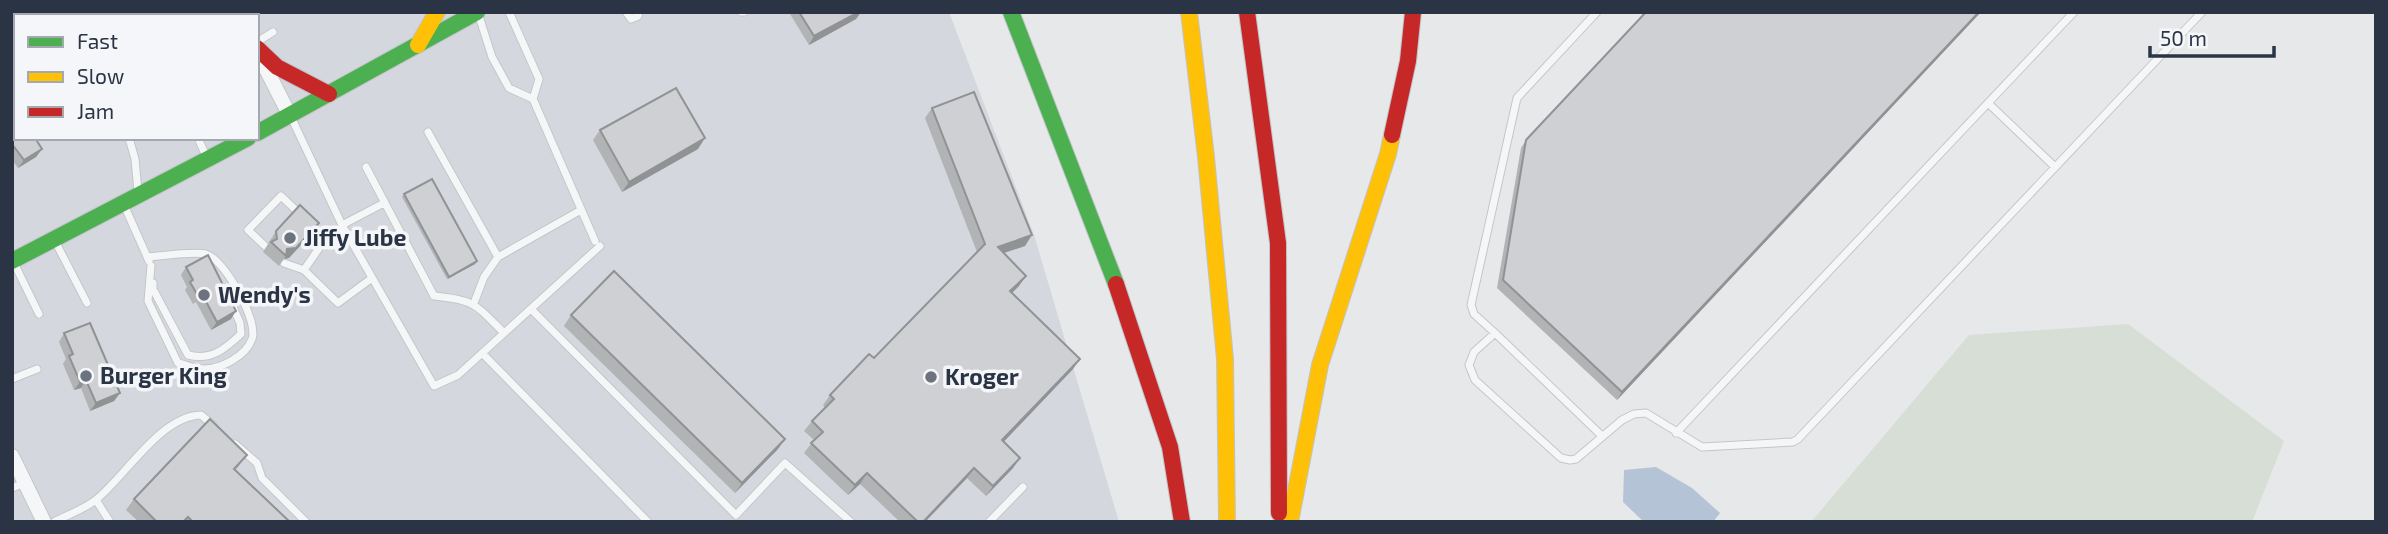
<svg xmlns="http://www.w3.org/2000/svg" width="2388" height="534" viewBox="0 0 2388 534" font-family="'Exo 2',sans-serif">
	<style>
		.built { fill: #d4d7dd; fill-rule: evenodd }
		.green { fill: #d6ded6 }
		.water { fill: #b4c4d6 }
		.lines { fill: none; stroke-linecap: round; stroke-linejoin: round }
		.lane-casing { stroke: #c4c6c8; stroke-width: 9 }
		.street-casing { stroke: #c4c6c8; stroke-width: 16 }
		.fast-casing { stroke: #c1c4c8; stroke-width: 18 }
		.slow-casing { stroke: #c1c4c8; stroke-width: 18 }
		.jam-casing { stroke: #c1c4c8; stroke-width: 18 }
		.lane { stroke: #f5f6f7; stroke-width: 7 }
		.street { stroke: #f5f6f7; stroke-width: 14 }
		.fast { stroke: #4caf50; stroke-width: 16 }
		.slow { stroke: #ffc107; stroke-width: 16 }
		.jam { stroke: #c62828; stroke-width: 16 }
		.wall { fill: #b1b3b5 }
		.shaded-wall { fill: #909294 }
		.building { fill: #ced0d3; stroke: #909294; stroke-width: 2 }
		.poi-dot { fill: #6c737f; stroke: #f4f6f9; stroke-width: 2.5 }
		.labels { text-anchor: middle; stroke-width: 7; stroke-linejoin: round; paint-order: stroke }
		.poi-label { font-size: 23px; font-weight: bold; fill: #2a3445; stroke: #f4f6f9; text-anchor: start }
	</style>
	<rect width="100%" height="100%" fill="#e6e8ea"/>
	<path class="built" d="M12 12H949L1034 235 1119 522H12ZM16 16H257V138H16Z"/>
	<path class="green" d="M2128 324 2284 441 2252 522H1811L1969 335Z"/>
	<path class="water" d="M1656 467 1692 488 1720 513 1713 522H1644L1623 502 1624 470Z"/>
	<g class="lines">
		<g class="lane-casing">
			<path id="lane" d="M509 12 539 79 533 99 595 241
				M626 12 631 19 638 16 639 12
				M741 12H744
				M1597 12 1517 98 1471 305 1474 314 1495 333 1474 352 1469 365 1475 380 1561 458 1570 460 1576 459 1622 420 1634 414 1646 413 1702 447 1793 442 1798 439 2202 12
				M479 16 492 57 509 88 533 99
				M257 42 273 32
				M1988 103 2055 167
				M292 119 342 225 434 386 458 375 600 246
				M428 132 498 257 581 210
				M129 138 135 159 138 192
				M198 138 206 156
				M366 167 434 296C476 300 476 305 504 333
				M124 205 149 261
				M309 223 326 238 344 229
				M342 225 384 203
				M326 238 304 270 338 303 372 278
				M55 241 87 303
				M265 246 248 230 281 196 301 215
				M147 257C163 256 191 251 206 254 224 259 259 321 252 339 246 356 221 369 204 369 196 369 186 365 178 363L148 301 151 266
				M284 263 304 270
				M15 265 39 314
				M153 283V289L188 355C211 361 225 349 241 334L240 323 233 307
				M474 303 484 277 498 257
				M531 309 736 515 785 463 851 522
				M1495 333 1602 436
				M482 353 648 522
				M12 379 37 369
				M1676 433 2074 12
				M235 444 257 463 262 478 306 522
				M12 488 24 483
				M96 500 110 522
				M54 522C67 515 85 509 97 499 127 474 161 416 201 415L213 425
				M989 522 1023 487"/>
		</g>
		<g class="street-casing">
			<path id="street" d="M222 12V16
				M233 12 236 16
				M262 61 290 116
				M12 456 44 522"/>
		</g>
		<g class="fast-casing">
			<path id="fast" d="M1011 12 1116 284
				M257 133 477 12
				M12 261 248 138"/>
		</g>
		<g class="slow-casing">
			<path id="slow" d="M1189 12 1206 157 1225 359 1227 522
				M418 45 437 12
				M1290 522 1320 365 1388 154 1392 135"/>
		</g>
		<g class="jam-casing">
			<path id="jam" d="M1247 12 1278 243 1279 513
				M257 48 277 67 329 94
				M1392 135 1408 61 1413 12
				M1116 284 1170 447 1182 522"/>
		</g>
		<use href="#lane" class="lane"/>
		<use href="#street" class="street"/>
		<use href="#fast" class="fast"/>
		<use href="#slow" class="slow"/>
		<use href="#jam" class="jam"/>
	</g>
	<path class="wall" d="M791 12H861L856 19 809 45 790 14Z
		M1981 12 1617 400 1497 288 1521 148 1526 140Z
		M12 94 16 138 42 149 36 157 18 168 12 160Z
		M932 108 1025 246 1004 253 1019 286 1012 293 1073 369 1003 442 1020 458 1013 468 986 496 967 478 925 522H900L860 484 848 495 804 453 814 440 804 431 812 421 825 408 823 405 830 395 874 358 977 252 925 118Z
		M600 130 698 149 622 192 593 140Z
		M404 194 475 264 447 279 402 197Z
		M276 231 312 233 289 258 284 259 279 266 263 252Z
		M186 267 231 319 211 330 196 302 193 304 185 290 187 287 181 275Z
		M571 315 778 449 735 493 564 326Z
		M64 333 120 393 114 401 90 411 81 388 74 390 63 364 66 359 59 342Z
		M240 465 235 470 290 522H139L126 510 134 499Z"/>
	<path class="shaded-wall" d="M859 12H861L856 19 809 45 814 36Z
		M1979 12H1981L1617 400 1622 392Z
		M705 138 698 149 622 192 629 182Z
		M42 149 36 157 18 168 24 160Z
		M319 223 312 233 289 258 284 259 286 256 287 249Z
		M1032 235 1025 246 991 257 998 247Z
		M477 261 475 264 447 279 449 277Z
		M1026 276 1019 286 1003 301 1010 291Z
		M236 311 231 319 211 330 217 322Z
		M1080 359 1073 369 995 451 1002 440Z
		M86 380 81 388 74 390 80 382Z
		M120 393 114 401 90 411 96 403Z
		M785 439 778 449 735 493 742 483Z
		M1020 458 1013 468 986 496 993 486Z
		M974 468 967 478 925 522H923Z
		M867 473 860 484 848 495 855 485Z"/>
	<path class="building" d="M799 12H859L814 36Z
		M1646 12H1979L1622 392 1503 280 1526 140Z
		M676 88 705 138 629 182 600 130Z
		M974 92 1032 235 998 247 1026 276 1010 291 1080 359 1002 440 1020 458 993 486 974 468 923 522H918L867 473 855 485 811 443 823 432 812 421 834 399 830 395 869 354 874 358 985 244 932 108Z
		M12 94 16 99V138H35L42 149 24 160 12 144Z
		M432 179 477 261 449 277 404 194Z
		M300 205 319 223 296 248 287 249 286 256 271 242 277 239 276 231Z
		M208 255 236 311 217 322 202 294 198 296 190 282 193 280 186 267Z
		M614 271 785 439 742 483 571 315Z
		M90 323 120 393 96 403 86 380 80 382 69 356 73 354 64 333Z
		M210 419 247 455 234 469 290 522H193L188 517 183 522H157L134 499Z"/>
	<g class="poi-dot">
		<circle cx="290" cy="238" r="7"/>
		<circle cx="204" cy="295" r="7"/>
		<circle cx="86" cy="376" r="7"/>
		<circle cx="931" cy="377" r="7"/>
	</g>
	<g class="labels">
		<g class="poi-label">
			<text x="304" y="246">Jiffy Lube</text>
			<text x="218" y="303">Wendy's</text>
			<text x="100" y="384">Burger King</text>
			<text x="945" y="385">Kroger</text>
		</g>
	</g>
	<rect width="2388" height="534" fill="none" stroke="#2a3445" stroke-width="28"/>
	<rect x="14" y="14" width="245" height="126" fill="#f4f6f9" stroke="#a3a8b1" stroke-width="2"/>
	<rect x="28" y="37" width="35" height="10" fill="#4caf50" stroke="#a3a8b1" stroke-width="2"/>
	<text x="77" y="49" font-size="21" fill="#2a3445">Fast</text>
	<rect x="28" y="72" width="35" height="10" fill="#ffc107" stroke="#a3a8b1" stroke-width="2"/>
	<text x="77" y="84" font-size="21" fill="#2a3445">Slow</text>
	<rect x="28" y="107" width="35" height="10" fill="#c62828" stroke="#a3a8b1" stroke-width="2"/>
	<text x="77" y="119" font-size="21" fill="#2a3445">Jam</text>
	<path d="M2150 46v10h124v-10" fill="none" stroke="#2a3445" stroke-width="3.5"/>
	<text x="2160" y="46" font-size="21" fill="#2a3445" stroke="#f4f6f9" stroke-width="5" paint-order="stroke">50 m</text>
</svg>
